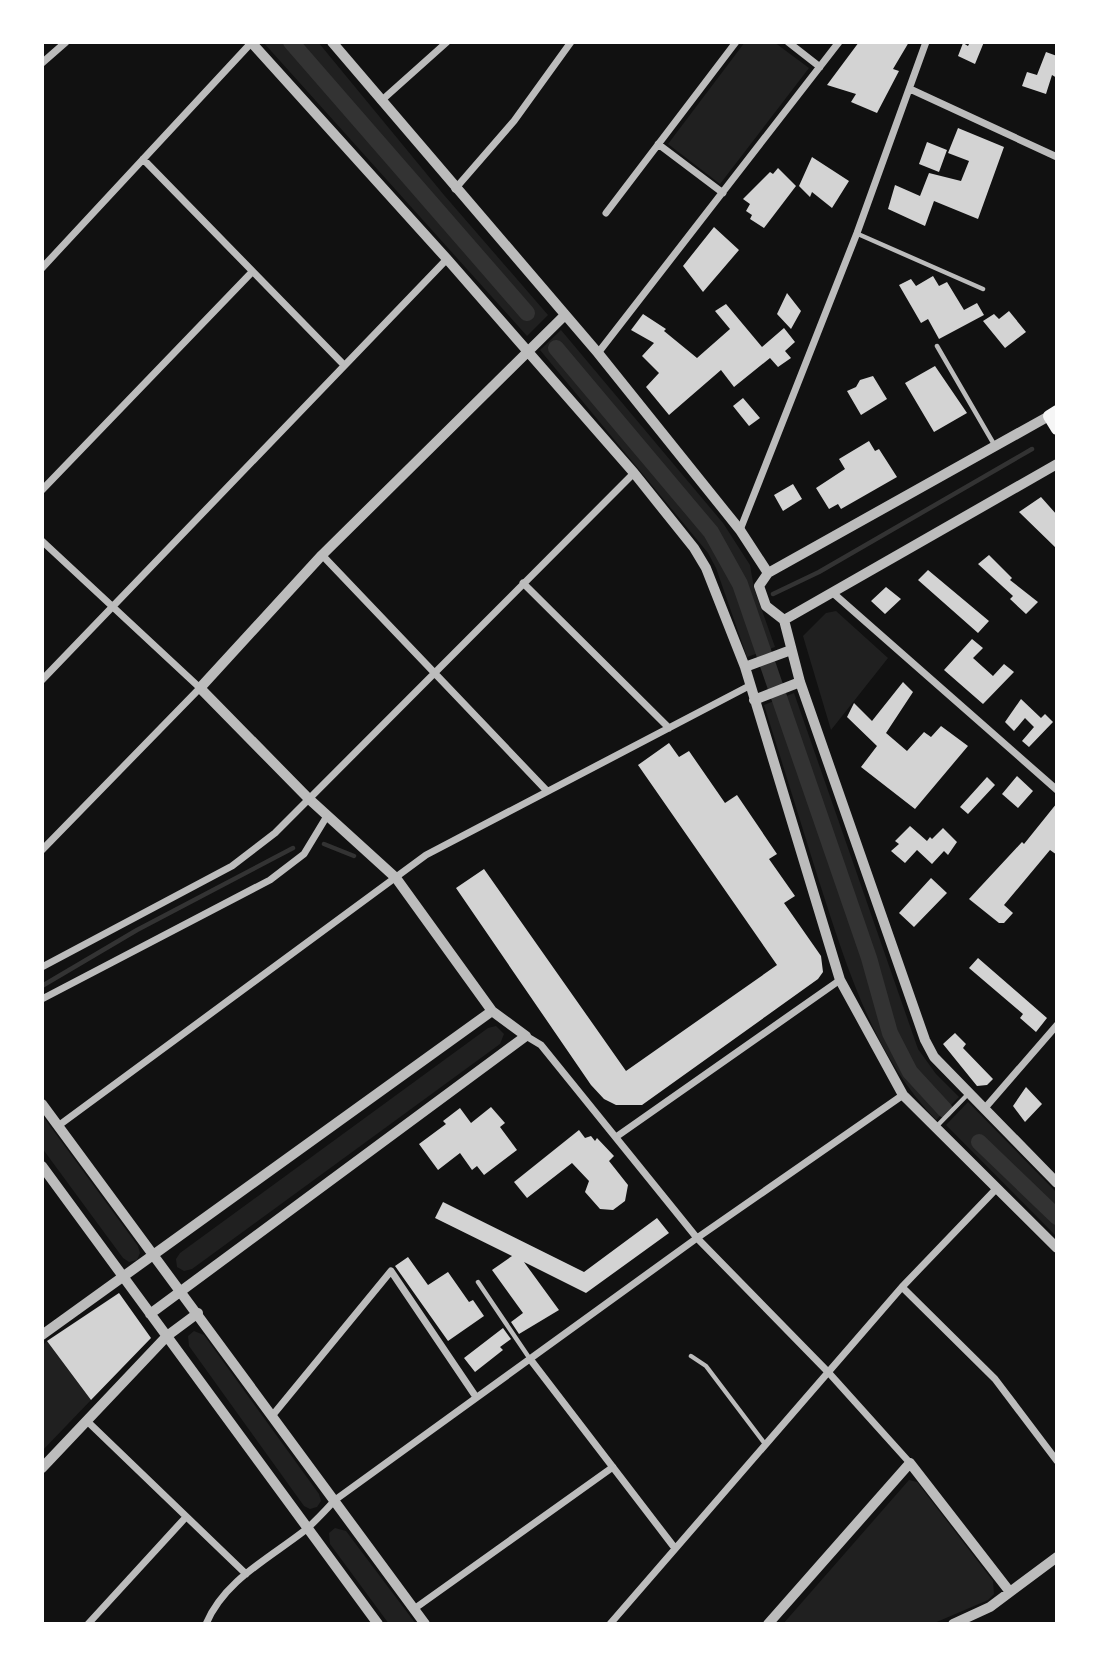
<svg xmlns="http://www.w3.org/2000/svg" width="1099" height="1666" viewBox="0 0 1099 1666" font-family="'Fira Sans Condensed',sans-serif">
	<style>
		.green { fill: #202020 }
		.lines { fill: none; stroke-linecap: round; stroke-linejoin: round }
		.stream { stroke: #333; stroke-width: 4.5 }
		.canal { stroke: #333; stroke-width: 16 }
		.building { fill: #d3d3d3 }
		.service { stroke: #bcbcbc; stroke-width: 4.5 }
		.minor { stroke: #bcbcbc; stroke-width: 7 }
		.tertiary { stroke: #bcbcbc; stroke-width: 10 }
		.secondary { stroke: #f5f5f5; stroke-width: 12 }
	</style>
	<rect width="100%" height="100%" fill="#111"/>
	<path class="green" d="M263 42H318L444 195 548 315 527 336Z
		M745 42H774L809 68 720 184 668 144Z
		M561 330 723 523 750 565 754 588 775 647 747 657 716 568 708 553 540 350Z
		M836 611 888 658 831 730 803 636 826 613Z
		M794 693 918 1049 936 1074 959 1097 936 1120C872 1054 846 964 818 878 800 820 782 762 764 705Z
		M496 1026 504 1034 500 1044 192 1269 184 1271 177 1267 176 1259 180 1253 488 1028Z
		M968 1102 1057 1193V1237L946 1125Z
		M42 1115 138 1246 140 1253 137 1260 129 1262 123 1258 42 1148Z
		M194 1331 204 1335 319 1494 321 1501 317 1507 310 1509 304 1506 189 1346 188 1336Z
		M47 1341 91 1400 42 1451V1346Z
		M909 1480 917 1482 993 1581 994 1594 988 1600 932 1624H783Z
		M335 1528 346 1531 416 1624H389L330 1544 329 1533Z"/>
	<g class="lines">
		<path class="stream" d="M773 594 819 572 1032 449
			M324 844 354 856
			M42 986 137 930 293 848"/>
		<path class="canal" d="M291 42 527 313
			M556 348 711 532 740 584 869 958 890 1033 910 1072 945 1110
			M979 1142 1057 1217"/>
	</g>
	<path class="building" d="M859 42H909L893 69 899 71 877 113 851 102 856 94 827 85Z
		M970 42H984L975 64 958 56 963 43 968 46Z
		M1046 52 1057 56V78L1052 75 1046 94 1022 86 1027 72 1037 75Z
		M958 128 1004 147 978 219 934 201 925 226 888 209 895 185 920 196 929 173 961 181 969 161 948 153Z
		M927 142 947 150 939 172 919 164Z
		M812 157 849 181 832 208 812 192 810 197 799 186Z
		M778 168 796 186 764 228 750 219 752 215 746 211 750 204 743 199 770 172 773 174Z
		M714 227 739 250 703 292 683 266Z
		M933 276 939 286 947 282 964 310 977 303 984 315 939 339 928 319 921 323 899 285 911 279 916 286Z
		M787 293 801 311 791 329 777 314Z
		M726 304 762 347 784 328 795 342 785 351 791 358 778 367 770 358 734 387 721 370 669 415 646 387 659 373 642 356 654 343 631 330 643 314 666 329 664 331 697 358 730 329 715 311Z
		M1009 311 1026 332 1005 348 983 321 994 314 999 319Z
		M935 366 967 413 934 432 905 383Z
		M873 376 887 399 861 415 847 391 856 387 860 380Z
		M743 398 760 418 749 426 733 406Z
		M869 441 875 451 879 449 897 477 841 509 838 504 829 509 816 488 845 469 839 459Z
		M793 484 802 499 783 511 774 495Z
		M1041 497 1057 515V549L1019 512Z
		M989 555 1012 578 1010 580 1038 602 1026 614 1010 599 1013 596 978 564Z
		M928 570 989 621 978 633 918 580Z
		M886 587 901 599 885 614 871 601Z
		M972 639 983 648 973 658 993 676 1004 664 1014 672 983 704 944 670Z
		M903 682 913 692 886 733 907 751 924 732 931 737 941 726 968 746 915 809 861 767 877 746 847 717 854 703 872 721Z
		M1021 699 1041 718 1045 714 1053 722 1029 747 1022 741 1034 727 1025 718 1014 731 1005 722Z
		M669 743 679 757 689 751 725 803 737 795 777 854 769 859 795 896 784 903 821 956 823 972 818 979 642 1105H616L604 1099 591 1085 456 888 484 869 626 1071 777 965 638 765Z
		M1017 776 1033 791 1018 808 1002 794Z
		M987 777 995 785 968 814 960 807Z
		M1057 803V855L1050 850 1004 905 1013 913 1004 923H999L969 899 1022 842 1024 844Z
		M910 826 927 841 930 837 932 839 943 828 957 842 948 855 944 851 932 864 917 850 905 863 891 851 899 844 895 841Z
		M931 878 947 893 914 927 899 913Z
		M978 958 1047 1018 1036 1032 1020 1018 1023 1014 969 968Z
		M955 1033 966 1044 963 1048 993 1079 987 1085 977 1086 943 1044Z
		M1026 1087 1042 1104 1025 1122 1013 1106Z
		M491 1107 505 1123 500 1127 517 1150 484 1175 477 1166 472 1170 460 1153 438 1170 419 1144 446 1124 443 1121 460 1108 471 1123Z
		M579 1130 585 1138 591 1136 595 1141 597 1138 614 1156 609 1161 628 1185 625 1201 613 1210 600 1209 585 1192 589 1181 572 1163 527 1198 514 1182Z
		M443 1202 584 1272 657 1218 669 1233 586 1293 524 1262 559 1310 519 1334 511 1322 523 1313 492 1270 512 1256 435 1218Z
		M408 1257 428 1285 448 1272 469 1302 473 1300 484 1316 448 1341 395 1266Z
		M119 1293 151 1338 91 1400 47 1341Z
		M503 1328 511 1339 500 1347 503 1350 475 1372 464 1358Z"/>
	<g class="lines">
		<path class="service" d="M858 234 983 289
			M937 346 995 446
			M936 1127 969 1093
			M478 1282 530 1359
			M691 1356 706 1366 765 1444"/>
		<path class="minor" d="M788 42 820 67
			M42 63 66 42
			M910 89 1057 157
			M381 101 447 42
			M658 144 723 193
			M143 159 344 365
			M455 189 514 121 571 42
			M606 213 736 42
			M42 268 252 42
			M598 353 839 42
			M42 490 252 272
			M740 530 857 233 926 42
			M42 541 200 688 42 850
			M322 555 547 791
			M523 583 669 728
			M833 593 1057 790
			M42 680 447 259
			M42 967 232 866 275 833 634 473
			M42 999 270 880 304 854 327 816
			M526 1036 541 1045 697 1238 829 1373 910 1463
			M985 1108 1057 1025
			M58 1126 426 855 749 686
			M616 1137 840 980
			M902 1287 995 1379 1057 1461
			M530 1359 674 1547
			M272 1416 391 1271 476 1397
			M87 1421 246 1574
			M414 1609 613 1467
			M88 1624 186 1517
			M206 1624C224 1581 268 1559 304 1531 315 1522 325 1511 335 1500L697 1238 903 1095
			M610 1624 902 1287 997 1188"/>
		<path class="tertiary" d="M251 42 447 259 634 473 694 548 706 568 745 667 840 980 903 1095 1057 1248
			M332 42 598 353 740 530 768 573
			M1049 416 768 573 759 586 766 606 784 620 800 682 925 1040 934 1057 1057 1183
			M784 620 1057 464
			M745 667 791 650
			M754 700 800 682
			M42 1104 425 1624
			M42 1166 378 1624
			M150 1314 526 1036 492 1011 396 878 308 798 200 688 322 555 565 315
			M42 1335 492 1011
			M42 1468 167 1336 198 1313
			M768 1624 910 1463 1010 1592
			M953 1624 990 1607 1057 1557"/>
		<path class="secondary" d="M1057 411 1049 416 1057 429"/>
	</g>
	<rect width="1099" height="1666" fill="none" stroke="#ffffff" stroke-width="88"/>
</svg>
